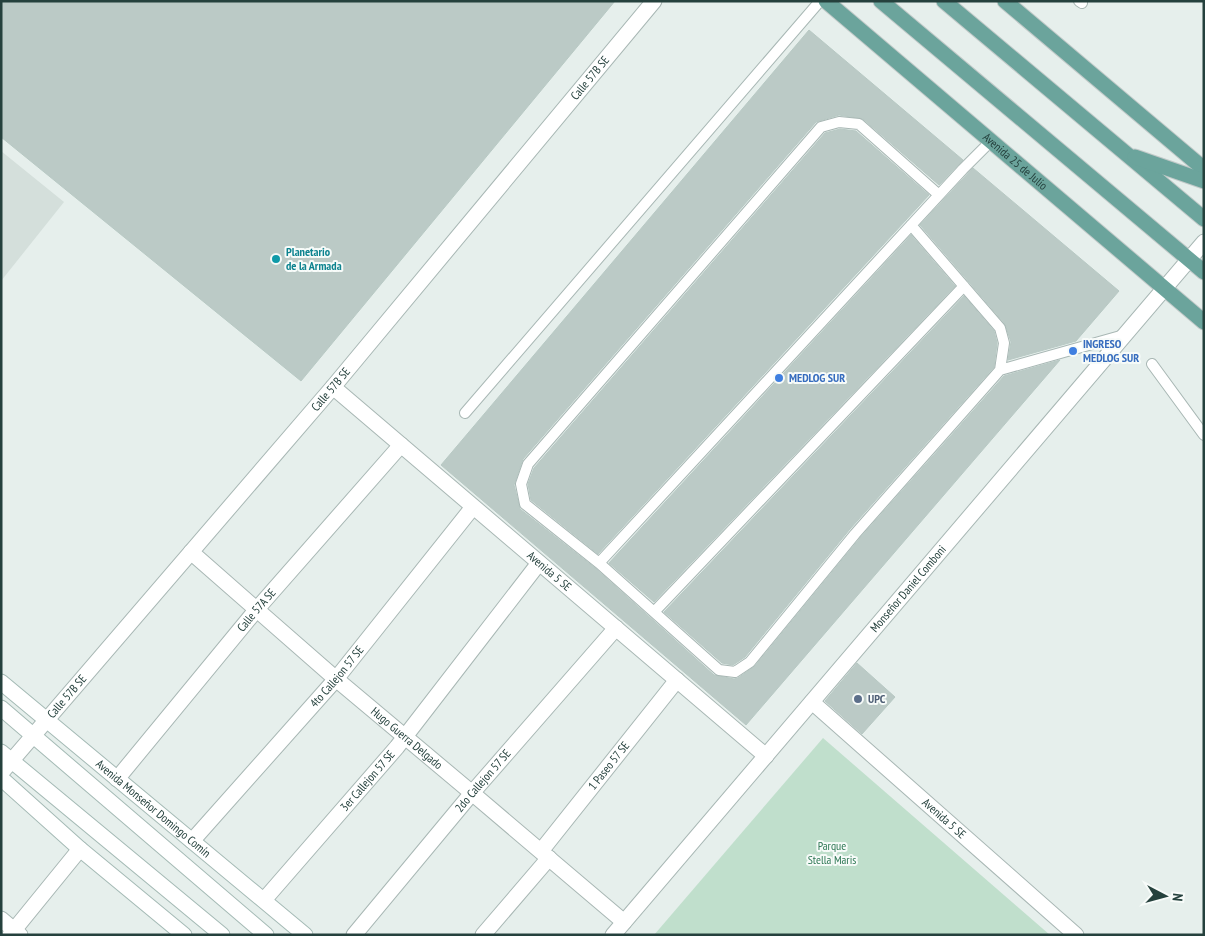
<svg xmlns="http://www.w3.org/2000/svg" width="1205" height="936" viewBox="0 0 1205 936" font-family="'PT Sans Narrow',sans-serif">
	<style>
		.built { fill: #d4dfdb }
		.green { fill: #c0dfcc }
		.building { fill: #bbcac6; stroke: #b8c9c4 }
		.lines { fill: none; stroke-linecap: round; stroke-linejoin: round }
		.lane-casing { stroke: #a8b7b4; stroke-width: 12 }
		.street-casing { stroke: #a8b7b4; stroke-width: 17 }
		.secondary-casing { stroke: #a4bab5; stroke-width: 17 }
		.primary-casing { stroke: #c2cac9; stroke-width: 17 }
		.lane { stroke: #fff; stroke-width: 10 }
		.street { stroke: #fff; stroke-width: 15 }
		.secondary { stroke: #fff; stroke-width: 15 }
		.primary { stroke: #6ba49c; stroke-width: 15 }
		.culture-dot { fill: #0f9aa8; stroke: #f7fbf9; stroke-width: 2 }
		.shop-dot { fill: #3f7fe0; stroke: #f7fbf9; stroke-width: 2 }
		.service-dot { fill: #5c6f8a; stroke: #f7fbf9; stroke-width: 2 }
		.labels { text-anchor: middle; stroke-width: 4; stroke-linejoin: round; paint-order: stroke }
		.street-label { font-size: 12px; fill: #25413d; stroke: #f7fbf9 }
		.culture-label { font-size: 12px; font-weight: bold; fill: #0d838f; stroke: #f7fbf9; text-anchor: start }
		.shop-label { font-size: 12px; font-weight: bold; fill: #366cbe; stroke: #f7fbf9; text-anchor: start }
		.service-label { font-size: 12px; font-weight: bold; fill: #4e5e75; stroke: #f7fbf9; text-anchor: start }
		.park-label { font-size: 12px; fill: #2f7855; stroke: #f7fbf9 }
	</style>
	<rect width="100%" height="100%" fill="#e6efec"/>
	<path class="built" d="M1 151 64 202 1 281Z"/>
	<path class="green" d="M823 738 1050 935H654Z"/>
	<path class="building" d="M1 1H615L301 381 1 137Z
		M809 30 963 160 939 185 863 119 839 115 816 122 523 459 514 485 520 509 595 568 714 675 734 679 738 678 755 666 860 538 1004 376 1060 360 746 725 441 465Z
		M840 129 856 131 929 195 598 554 531 500 528 484 534 468 825 133Z
		M973 168 1119 291 1076 341 1008 360 1011 342 1005 324 920 225Z
		M911 235 955 286 654 602 609 563Z
		M964 296 994 331 997 343 994 367 850 529 745 657 733 665 722 663 664 612Z
		M857 663 895 697 862 734 825 701Z"/>
	<g class="lines">
		<g class="lane-casing">
			<path id="lane" d="M1079 1 1082 3
				M911 225 1000 328 1004 343 1000 370 855 534 750 662 735 672 719 670 599 563 525 504 521 484 528 464 821 127 839 122 859 124 939 195
				M1152 364 1204 435
				M1000 370 1124 335
				M465 413 820 1
				M599 563 963 169 991 141
				M654 612 964 286"/>
		</g>
		<g class="street-casing">
			<g id="street">
				<path id="s1" d="M333 387 766 756"/>
				<path id="s2" d="M191 552 336 679 472 793 624 922"/>
				<path id="s3" d="M812 702 1076 935"/>
				<path id="s4" d="M1 773 333 387 654 1"/>
				<path id="s5" d="M117 779 257 609 401 445"/>
				<path id="s6" d="M192 841 336 679 473 507"/>
				<path id="s7" d="M541 851 677 680"/>
				<path id="s8" d="M264 900 397 747 539 563"/>
				<path d="M1 919 20 935"/>
				<path d="M10 935 80 849"/>
				<path id="s9" d="M354 935 472 793 616 628"/>
				<path d="M483 935 549 858"/>
				<path id="s10" d="M613 935 1204 242"/>
			</g>
		</g>
		<g class="secondary-casing">
			<g id="secondary">
				<path id="s11" d="M1 682 305 935"/>
				<path d="M1 708 266 935"/>
				<path d="M1 752 222 935"/>
				<path d="M1 778 80 849 184 935"/>
			</g>
		</g>
		<g class="primary-casing">
			<g id="primary">
				<path id="s12" d="M826 1 1204 322"/>
				<path d="M881 1 1204 272"/>
				<path d="M944 1 1204 219"/>
				<path d="M1005 1 1204 169"/>
				<path d="M1135 157 1204 181"/>
			</g>
		</g>
		<use href="#lane" class="lane"/>
		<use href="#street" class="street"/>
		<use href="#secondary" class="secondary"/>
		<use href="#primary" class="primary"/>
	</g>
	<circle class="culture-dot" cx="276" cy="259" r="5"/>
	<g class="shop-dot">
		<circle cx="1073" cy="351" r="5"/>
		<circle cx="779" cy="378" r="5"/>
	</g>
	<circle class="service-dot" cx="858" cy="699" r="5"/>
	<g class="labels">
		<g class="street-label">
			<text dy="4" stroke="none"><textPath href="#s4" startOffset="911">Calle 57B SE</textPath></text>
			<text dy="4" stroke="none"><textPath href="#s12" startOffset="248">Avenida 25 de Julio</textPath></text>
			<text dy="4" stroke="none"><textPath href="#s4" startOffset="506">Calle 57B SE</textPath></text>
			<text dy="4" stroke="none"><textPath href="#s1" startOffset="284">Avenida 5 SE</textPath></text>
			<text dy="4" stroke="none"><textPath href="#s10" startOffset="455">Monseñor Daniel Comboni</textPath></text>
			<text dy="4" stroke="none"><textPath href="#s5" startOffset="219">Calle 57A SE</textPath></text>
			<text dy="4" stroke="none"><textPath href="#s6" startOffset="219">4to Callejon 57 SE</textPath></text>
			<text dy="4" stroke="none"><textPath href="#s4" startOffset="101">Calle 57B SE</textPath></text>
			<text dy="4" stroke="none"><textPath href="#s2" startOffset="285">Hugo Guerra Delgado</textPath></text>
			<text dy="4" stroke="none"><textPath href="#s7" startOffset="109">1 Paseo 57 SE</textPath></text>
			<text dy="4" stroke="none"><textPath href="#s9" startOffset="201">2do Callejon 57 SE</textPath></text>
			<text dy="4" stroke="none"><textPath href="#s8" startOffset="158">3er Callejon 57 SE</textPath></text>
			<text dy="4" stroke="none"><textPath href="#s11" startOffset="198">Avenida Monseñor Domingo Comín</textPath></text>
			<text dy="4" stroke="none"><textPath href="#s3" startOffset="176">Avenida 5 SE</textPath></text>
		</g>
		<g class="culture-label">
			<text x="286" y="256">Planetario<tspan x="286" dy="14">de la Armada</tspan></text>
		</g>
		<g class="shop-label">
			<text x="1083" y="348">INGRESO<tspan x="1083" dy="14">MEDLOG SUR</tspan></text>
			<text x="789" y="382">MEDLOG SUR</text>
		</g>
		<g class="service-label">
			<text x="868" y="703">UPC</text>
		</g>
		<g class="park-label">
			<text x="832" y="850">Parque<tspan x="832" dy="14">Stella Maris</tspan></text>
		</g>
	</g>
	<rect width="1205" height="936" fill="none" stroke="#25413d" stroke-width="5"/>
	<g transform="translate(1165 896) rotate(96)" stroke="#f7fbf9" stroke-width="4" paint-order="stroke">
	<path d="M0-4L9 19L0 12L-9 19Z" fill="#25413d"/>
	<text y="-8" font-size="14" font-weight="bold" text-anchor="middle" fill="#25413d">N</text>
	</g>
</svg>
